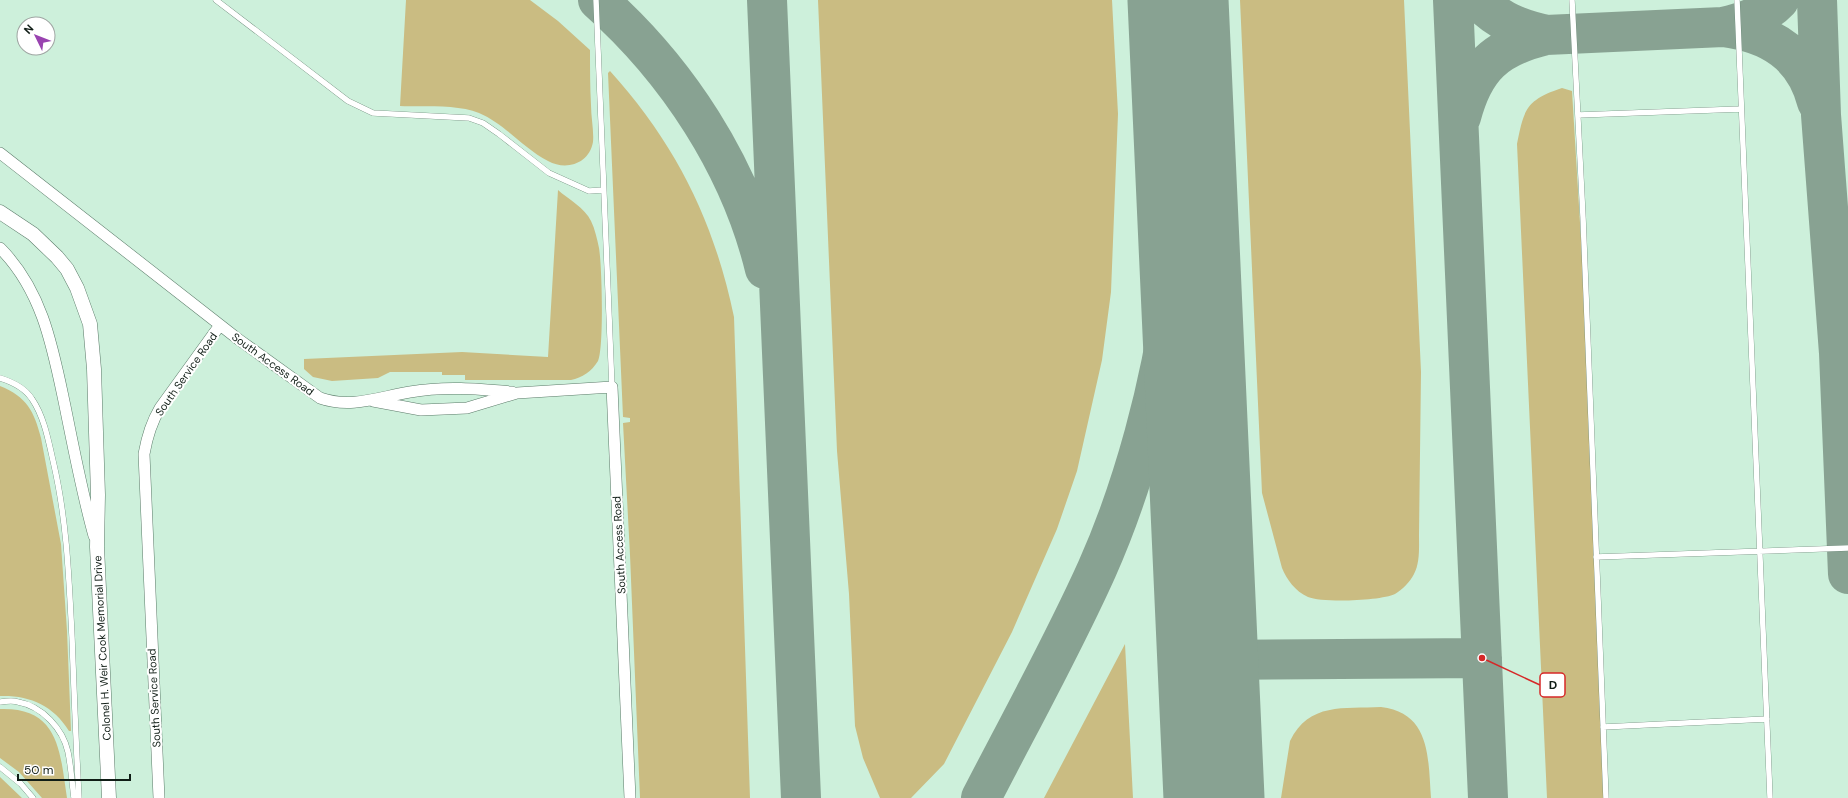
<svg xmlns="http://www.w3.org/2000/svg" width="1848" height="798" viewBox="0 0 1848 798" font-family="'DM Sans',sans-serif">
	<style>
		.green { fill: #cabc82 }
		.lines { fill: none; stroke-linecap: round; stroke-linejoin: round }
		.taxiway { stroke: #88a292; stroke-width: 40 }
		.runway { stroke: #88a292; stroke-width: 101 }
		.service-casing { stroke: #5b7b69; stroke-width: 6 }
		.minor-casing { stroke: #5b7b69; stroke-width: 12 }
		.tertiary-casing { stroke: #5b7b69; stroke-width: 15 }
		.service { stroke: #fff; stroke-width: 5.5 }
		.minor { stroke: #fff; stroke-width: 11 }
		.tertiary { stroke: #fff; stroke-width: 14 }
		.labels { text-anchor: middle; stroke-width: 4; stroke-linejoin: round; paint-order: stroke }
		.street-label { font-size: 11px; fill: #101d16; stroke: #fff }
		.leader { fill: none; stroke: #d62828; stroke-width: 1.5 }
		.callout-dot { fill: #d62828; stroke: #fff; stroke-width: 1.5 }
		.callout { fill: #fff; stroke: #d62828; stroke-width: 1.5 }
		.callout-label { font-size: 12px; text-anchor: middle; font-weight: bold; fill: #101d16 }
	</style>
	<rect width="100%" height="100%" fill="#cdf0db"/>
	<path class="green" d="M406 0H530L558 21 590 50C590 69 590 87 591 105 591 117 594 131 593 142 589 164 566 171 548 161 523 148 505 124 479 113 457 104 423 107 400 106Z
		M818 0H1112L1118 114 1111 292 1102 360 1077 471 1057 529 1012 632 944 764 911 798H880L863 758 855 726 849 594 837 451Z
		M1240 0H1404L1421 372 1419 535C1419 548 1420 563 1414 574 1410 582 1402 590 1395 594 1380 601 1322 603 1308 597 1295 591 1287 580 1282 568L1262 493Z
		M610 71C676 144 714 221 734 317L750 798H640L630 555 623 423 630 422V418L623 417 608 73Z
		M1562 88 1572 91 1587 338 1606 798H1547L1517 144C1524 109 1526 100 1562 88Z
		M558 190C568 199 585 208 591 221 595 229 597 239 599 248 602 265 604 348 598 361 592 371 582 378 571 380H465V375H442V372H390L378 378 332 381 313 377 304 369V359L462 352 548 357Z
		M0 386C27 397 34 411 41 438L61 544 67 631 71 731H69C53 705 29 695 0 696Z
		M1125 644 1133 798H1044Z
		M1381 707C1431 713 1428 758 1431 798H1281L1290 741C1309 702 1344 709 1381 707Z
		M0 709C60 707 60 753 67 798H42L19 772 0 758Z
		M0 777 22 798H0Z"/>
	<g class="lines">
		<path class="taxiway" d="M598 0C677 70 740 166 765 269
			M767 0 801 798
			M1453 0 1488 798
			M1478 0C1499 21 1517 28 1546 35
			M1817 0 1821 115 1839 353 1848 574
			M1723 27C1744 22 1764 16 1779 0
			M1461 117C1474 67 1496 47 1546 35L1723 27C1770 33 1805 54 1817 102
			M1207 660 1482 658
			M981 798C1020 722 1062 647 1097 569 1134 486 1161 384 1173 294 1186 197 1179 98 1178 0"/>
		<path class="runway" d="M1178 0 1214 798"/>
		<g class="service-casing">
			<path id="service" d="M216 0 348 101 373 113 469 118 483 123 499 134 549 173 589 191 603 190
				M596 0 612 387
				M1572 0 1583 217 1606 798
				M1737 0 1770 798
				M1578 115 1741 109
				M0 378C13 382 25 388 32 399 45 418 49 444 54 465 67 522 69 579 72 637 74 691 76 744 79 798
				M1596 557 1848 548
				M0 702C6 701 13 700 18 702 42 706 63 729 68 752 71 767 72 783 74 798
				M1603 727 1767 719
				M0 767 21 784 33 798"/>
		</g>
		<g class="minor-casing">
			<path id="minor" d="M0 153 238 339 320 398C351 409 379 397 410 392 445 386 478 389 512 392
				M0 248C43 291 53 349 65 406 74 450 82 493 94 536
				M373 401 421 410 467 408 517 393 612 387 630 798
				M159 798 144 454C147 437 151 423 160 408L220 325"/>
		</g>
		<g class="tertiary-casing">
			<path id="tertiary" d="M0 212 33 234 57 257 67 269 77 288 90 324 94 369 98 495 97 547 109 798"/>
		</g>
		<use href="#service" class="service"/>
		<use href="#minor" class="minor"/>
		<use href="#tertiary" class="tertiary"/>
	</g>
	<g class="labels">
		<g class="street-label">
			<text transform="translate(273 364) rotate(36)" y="4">South Access Road</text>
			<text transform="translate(186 374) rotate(-55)" y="4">South Service Road</text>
			<text transform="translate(619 545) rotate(-93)" y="4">South Access Road</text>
			<text transform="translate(102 648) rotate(-93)" y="4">Colonel H. Weir Cook Memorial Drive</text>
			<text transform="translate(154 698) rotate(-93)" y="4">South Service Road</text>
		</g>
	</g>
	<path class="leader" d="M1482 658L1540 685"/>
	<circle class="callout-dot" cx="1482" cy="658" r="4"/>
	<rect class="callout" x="1540" y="673" width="25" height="24" rx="4"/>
	<g class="callout-label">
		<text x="1553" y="689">D</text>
	</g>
	<g transform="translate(36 36) rotate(313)"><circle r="19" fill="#ffffff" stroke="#9fa5a2"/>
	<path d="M0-3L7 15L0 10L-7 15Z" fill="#9943b0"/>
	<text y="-6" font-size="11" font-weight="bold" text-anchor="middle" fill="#101d16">N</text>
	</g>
	<path d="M18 774v6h112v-6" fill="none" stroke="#101d16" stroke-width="2"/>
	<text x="24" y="774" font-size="12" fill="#101d16" stroke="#ffffff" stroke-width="3" paint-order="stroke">50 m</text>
</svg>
